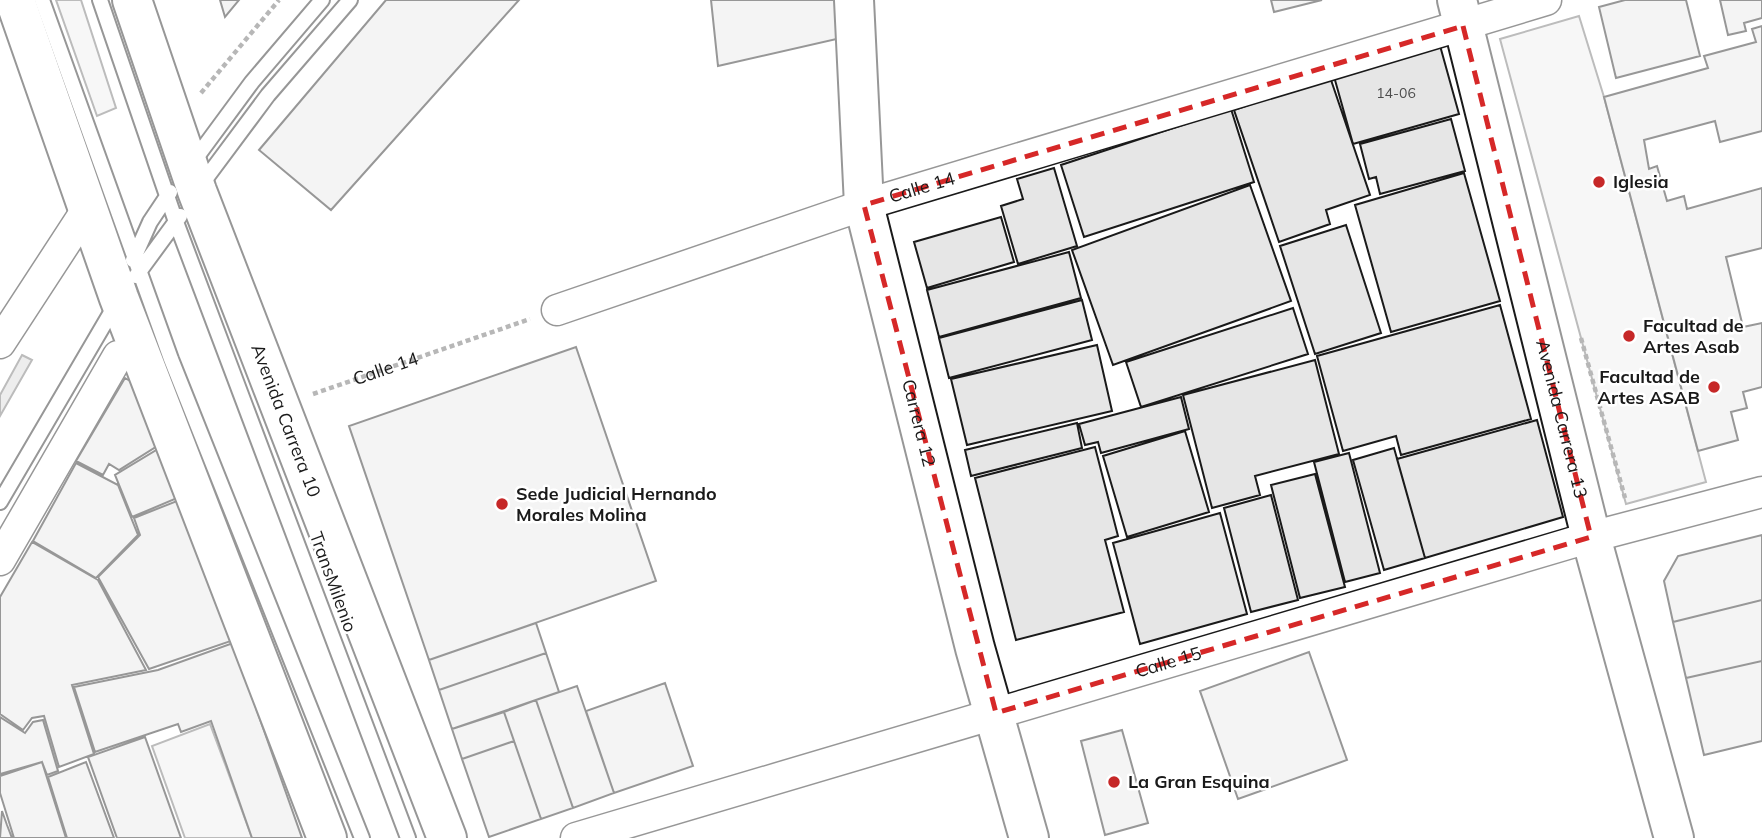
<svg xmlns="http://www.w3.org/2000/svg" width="1762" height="838" viewBox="0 0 1762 838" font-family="Mulish,sans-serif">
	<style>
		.built { fill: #ededed; stroke: #6a6a6a; stroke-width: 2 }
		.water { fill: #d7d7d7; stroke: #6a6a6a; stroke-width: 2 }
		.building { fill: #e6e6e6; stroke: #1a1a1a; stroke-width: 2 }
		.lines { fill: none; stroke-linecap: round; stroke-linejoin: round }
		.lane-casing { stroke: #1a1a1a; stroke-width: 18 }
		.street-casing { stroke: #1a1a1a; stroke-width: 33 }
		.secondary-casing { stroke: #1a1a1a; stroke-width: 42 }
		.primary-casing { stroke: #1a1a1a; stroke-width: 42 }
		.path { stroke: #5f5f5f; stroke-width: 4.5; stroke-dasharray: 5 3.5; stroke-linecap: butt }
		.lane { stroke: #fff; stroke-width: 14 }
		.street { stroke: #fff; stroke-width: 30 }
		.secondary { stroke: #fff; stroke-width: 38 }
		.primary { stroke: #fff; stroke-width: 38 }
		.marked { fill: none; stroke: #d62828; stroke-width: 5; stroke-dasharray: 14 9; stroke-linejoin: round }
		.poi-dot { fill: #c62828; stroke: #fff; stroke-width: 2.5 }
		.labels { text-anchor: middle; stroke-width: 5; stroke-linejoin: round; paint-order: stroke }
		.number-label { font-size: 14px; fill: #4d4d4d }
		.poi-label { font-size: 18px; font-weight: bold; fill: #1a1a1a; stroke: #fff; text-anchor: start }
		.street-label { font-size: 18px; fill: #1a1a1a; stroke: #fff }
	</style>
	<rect width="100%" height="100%" fill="#fff"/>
	<path class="built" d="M56 0H81L116 108 97 116Z
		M1579 16 1604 97 1706 482 1626 504 1500 39Z
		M210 724 225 764 252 838H185L152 746Z"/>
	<path class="water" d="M22 355 32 360 0 416V395Z"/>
	<path class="building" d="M220 0H239L225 17Z
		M386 0H519L331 210 259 150Z
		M711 0H838L841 38 718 66Z
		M1271 0H1322L1274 12Z
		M1625 0H1686L1700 56 1616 78 1599 7Z
		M1720 0H1762V18L1744 23 1746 31 1728 35Z
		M1762 26V131L1720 142 1715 121 1644 140 1649 169 1657 166 1667 201 1684 196 1687 209 1762 188V248L1726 257 1743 327 1762 323V387L1743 392 1747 408 1731 412 1738 440 1698 451 1604 97 1708 68 1704 56 1756 42 1752 29Z
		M1439 42 1459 114 1353 144 1333 73Z
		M1330 77 1370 195 1326 210 1330 224 1279 242 1234 110Z
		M1231 109 1254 182 1084 237 1061 165Z
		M1451 119 1465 171 1380 194 1376 177 1369 179 1360 144Z
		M1054 168 1077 246 1018 264 1001 206 1023 199 1017 179Z
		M1464 173 1500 301 1391 332 1355 205Z
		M1250 185 1291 301 1113 365 1072 250Z
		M1001 217 1014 262 927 288 914 242Z
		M1346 225 1381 333 1315 354 1280 246Z
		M1069 252 1081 298 939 337 927 290Z
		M1082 300 1092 340 949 378 939 338Z
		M1500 305 1531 419 1401 455 1396 436 1343 451 1317 356Z
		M1293 308 1308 354 1141 407 1126 362Z
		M1097 345 1112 411 967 445 951 379Z
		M576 347 656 581 429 660 349 426Z
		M1315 360 1339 454 1255 476 1260 495 1212 508 1183 395Z
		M125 378 142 388 162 443 119 470 109 464 103 475 76 461Z
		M1181 397 1189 429 1101 453 1098 442 1085 445 1079 424Z
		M1537 420 1563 517 1425 558 1397 459Z
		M1077 423 1082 448 971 476 965 450Z
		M1185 431 1209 512 1127 537 1103 456Z
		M163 446 182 496 132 517 115 475Z
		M1095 447 1118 536 1105 540 1124 612 1016 640 975 478Z
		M1394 448 1425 558 1384 570 1353 460Z
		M1349 453 1380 573 1345 582 1314 462Z
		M76 463 118 485 138 535 96 578 33 541Z
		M1315 474 1345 587 1300 598 1271 485Z
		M1271 495 1298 600 1251 612 1224 508Z
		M182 499 231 641 149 669 98 577 140 535 134 518Z
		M1220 513 1247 614 1140 644 1113 543Z
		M1762 535V600L1673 622 1664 581 1678 556Z
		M32 542 98 580 146 670 72 685 94 754 59 767 44 716 32 718 23 730 0 714V597Z
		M1762 600V661L1686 678 1673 622Z
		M536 623 546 653 439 690 429 660Z
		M233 643 302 838H252L211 721 181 732 178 724 95 752 74 687 158 670Z
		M1309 652 1347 760 1238 799 1200 691Z
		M546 653 559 692 452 729 439 690Z
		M1762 661V741L1704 755 1686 678Z
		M665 683 693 766 614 793 586 711Z
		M577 686 614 793 573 808 536 700Z
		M536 700 573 808 541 819 504 712Z
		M504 712 514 741 462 759 452 729Z
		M0 717 25 733 33 722 43 720 58 771 47 775 42 762 0 774Z
		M1122 730 1148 823 1105 835 1081 741Z
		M145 737 181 838H117L88 757Z
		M514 741 541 819 489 837 462 759Z
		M42 762 66 838H14L0 793V776Z
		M86 762 114 838H67L48 777Z
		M2 811 7 825 12 838H0Z"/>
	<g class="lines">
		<g class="lane-casing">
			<path id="lane" d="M42 0 171 359 362 838
				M100 0 176 222 408 838
				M193 162 252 82 322 0
				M201 185 268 95 350 0
				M133 260 150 222 170 192
				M136 276 180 216
				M0 502 116 304"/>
		</g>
		<g class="street-casing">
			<g id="street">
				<path id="s2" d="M557 310 864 205 1546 0"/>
				<path d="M0 343 88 208"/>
				<path d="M0 560 118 356"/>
				<path id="s3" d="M576 838 1591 537 1762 492"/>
			</g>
		</g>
		<g class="secondary-casing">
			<g id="secondary">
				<path id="s4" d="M854 0 864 205 975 648 1029 838"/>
				<path id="s5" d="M1457 0 1591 537 1674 838"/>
			</g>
		</g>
		<g class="primary-casing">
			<g id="primary">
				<path d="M15 0 119 298 327 838"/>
				<path id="s6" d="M132 0 197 191 447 838"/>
			</g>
		</g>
		<g class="path">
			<path d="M201 93 279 0"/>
			<path d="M1581 338 1625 498"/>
			<path id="s1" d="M313 394 530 319"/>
		</g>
		<use href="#lane" class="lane"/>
		<use href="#street" class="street"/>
		<use href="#secondary" class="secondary"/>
		<use href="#primary" class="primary"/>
	</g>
	<path d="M0 0H1762V838H0ZM1463 26 1591 537 996 713 864 205Z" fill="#fff" fill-opacity=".55" fill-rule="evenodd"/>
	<path class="marked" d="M1463 26 1591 537 996 713 864 205Z"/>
	<g class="poi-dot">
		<circle cx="1599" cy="182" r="7"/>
		<circle cx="1629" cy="336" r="7"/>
		<circle cx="1714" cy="387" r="7"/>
		<circle cx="502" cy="504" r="7"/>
		<circle cx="1114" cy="782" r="7"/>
	</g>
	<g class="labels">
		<g class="number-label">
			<text x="1396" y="98">14-06</text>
		</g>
		<g class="poi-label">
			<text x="1613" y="188">Iglesia</text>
			<text x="1643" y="332">Facultad de<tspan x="1643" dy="21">Artes Asab</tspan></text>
			<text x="1700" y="383" text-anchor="end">Facultad de<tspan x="1700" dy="21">Artes ASAB</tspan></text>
			<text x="516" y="500">Sede Judicial Hernando<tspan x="516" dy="21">Morales Molina</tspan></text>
			<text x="1128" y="788">La Gran Esquina</text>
		</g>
		<g class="street-label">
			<text dy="6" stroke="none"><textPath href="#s2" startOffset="385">Calle 14</textPath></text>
			<text dy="6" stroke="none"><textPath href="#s1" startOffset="77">Calle 14</textPath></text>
			<text dy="6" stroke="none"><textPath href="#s6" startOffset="448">Avenida Carrera 10</textPath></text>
			<text dy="6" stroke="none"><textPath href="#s5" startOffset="432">Avenida Carrera 13</textPath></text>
			<text dy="6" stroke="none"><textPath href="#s4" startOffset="430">Carrera 12</textPath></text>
			<text transform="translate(333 582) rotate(70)" y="6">TransMilenio</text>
			<text dy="6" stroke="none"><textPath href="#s3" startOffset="618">Calle 15</textPath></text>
		</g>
	</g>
</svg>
